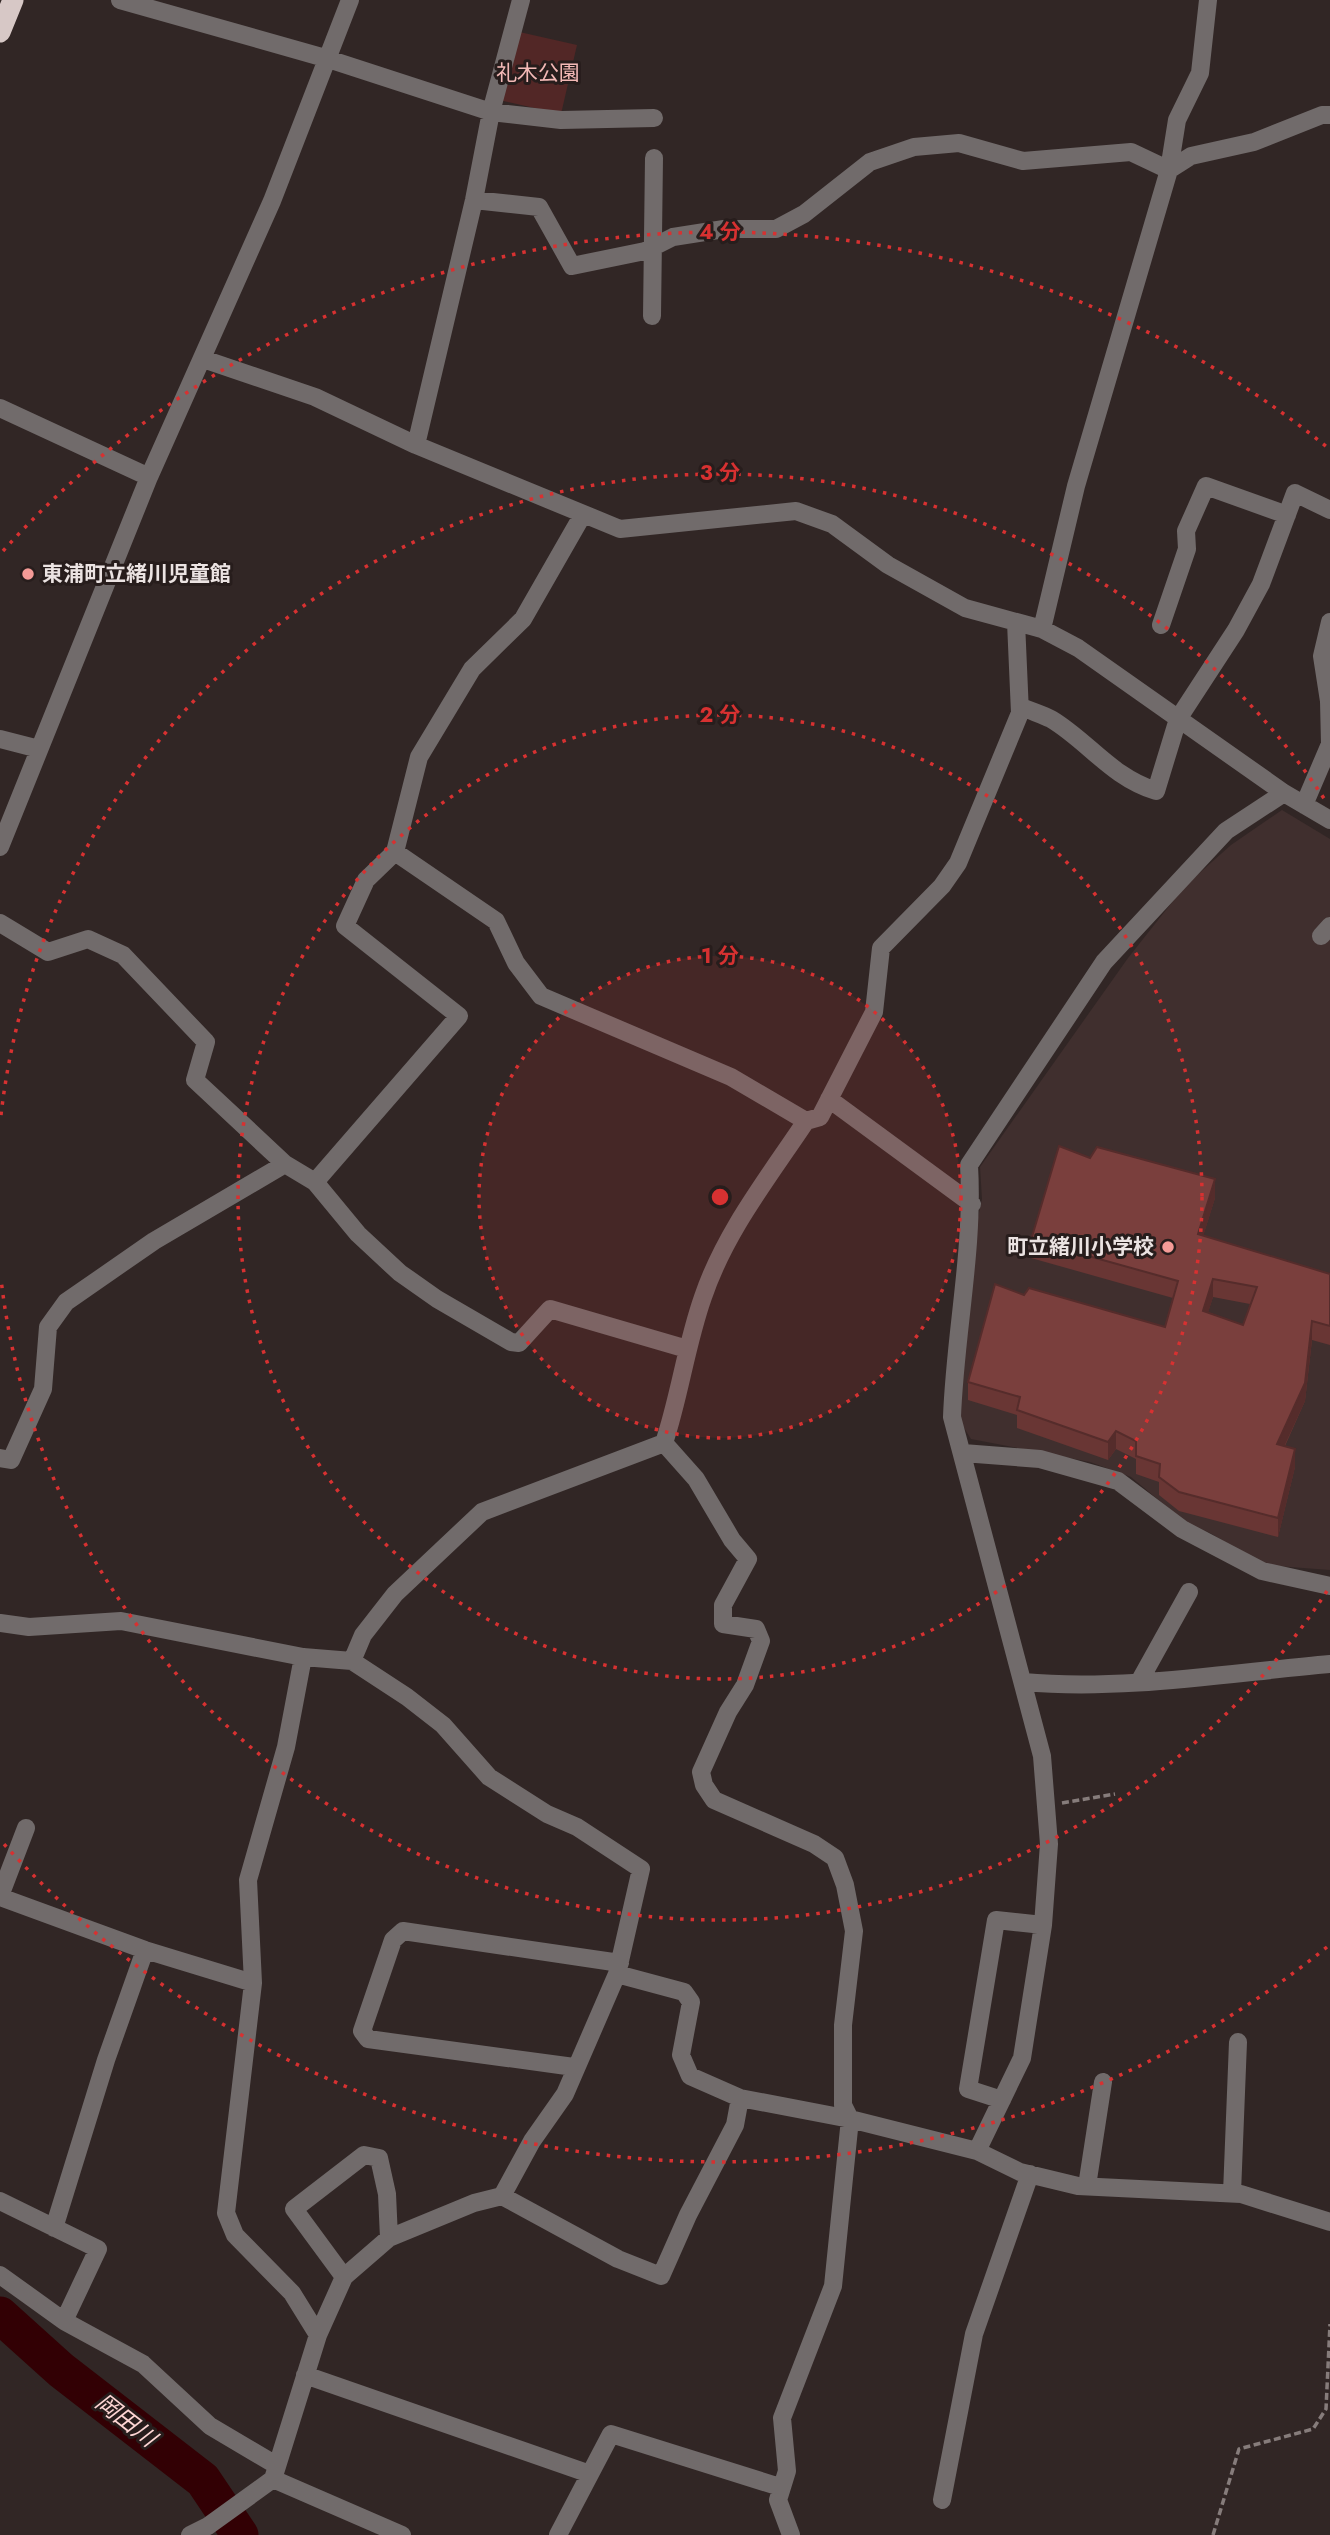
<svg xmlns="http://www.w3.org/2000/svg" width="1330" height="2535" viewBox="0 0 1330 2535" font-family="Jost,'Noto Sans JP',sans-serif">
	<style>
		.built { fill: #402f2e }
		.green { fill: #522726 }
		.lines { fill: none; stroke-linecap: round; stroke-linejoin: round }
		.river { stroke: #320004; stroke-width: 37 }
		.path { stroke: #867c7b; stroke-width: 3.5; stroke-dasharray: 7 3.5; stroke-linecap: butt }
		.minor { stroke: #716b6b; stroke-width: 18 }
		.highway { stroke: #d7c8c6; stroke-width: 21 }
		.wall { fill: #693634; fill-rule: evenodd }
		.shaded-wall { fill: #552c2b }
		.building { fill: #7a3f3d; stroke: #552c2b; stroke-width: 2; fill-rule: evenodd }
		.ring { fill: none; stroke: #d73131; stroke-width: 3.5; stroke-dasharray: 3.5 7 }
		.poi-dot { fill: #f59b97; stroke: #271d1c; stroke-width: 2.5 }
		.labels { text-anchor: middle; stroke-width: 6; stroke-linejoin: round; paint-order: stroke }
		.park-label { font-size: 21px; fill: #f3b9b6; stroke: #271d1c }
		.poi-label { font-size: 21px; font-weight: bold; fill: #ebe3e2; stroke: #271d1c; text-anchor: start }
		.water-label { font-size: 23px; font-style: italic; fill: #fed6d4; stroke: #271d1c }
		.centre { fill: #d73131; stroke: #271d1c; stroke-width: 3.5 }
		.ring-label { font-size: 21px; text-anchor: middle; font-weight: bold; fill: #d73131; stroke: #271d1c; stroke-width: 6; stroke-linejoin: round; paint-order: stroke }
	</style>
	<rect width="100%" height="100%" fill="#312625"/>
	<path class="built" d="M1282 810 1330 839V1570L1265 1565 1210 1533 1185 1522 1131 1477 1090 1462 971 1439 961 1423 960 1412 975 1231 982 1199 980 1167 1128 958 1185 886 1231 845Z"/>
	<path class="green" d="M515 31 577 45 561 114 499 100Z"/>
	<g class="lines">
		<path class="river" d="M0 2315 61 2370 203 2480 240 2535"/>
		<path class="path" d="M1062 1803 1115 1794
			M1213 2535 1239 2449 1313 2429 1326 2409 1330 2324"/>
		<path class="minor" d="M120 0 325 58 491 112 561 120 654 118
			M1169 170 1191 156 1254 142 1322 115H1330
			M474 200 539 207 572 266 645 251 673 237 724 229H776L804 214 870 162 914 147 959 143 1023 161 1131 152 1169 170
			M652 316 654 158
			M203 359 315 397 416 445 620 529 796 511 832 524 888 565 965 608 1042 629 1078 648 1284 793 1330 820
			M0 408 149 477
			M416 445 474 200 491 112 521 0
			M582 516 523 619 472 669 419 757 395 852 496 921 516 963 541 996 731 1077 806 1121
			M1161 625 1187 549 1186 531 1206 486 1287 515
			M1042 629 1076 486 1169 170 1177 120 1200 73 1208 0
			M1020 706C1030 711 1041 714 1051 719 1088 741 1111 777 1156 791L1178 719 1236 630 1261 584 1295 493 1330 510
			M0 739 39 749
			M1304 805 1330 744 1329 701 1322 656 1330 622
			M0 847 149 477 272 201 350 0
			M0 923 48 952 88 939 123 955 206 1042 195 1080 285 1164 315 1182 358 1234 400 1273 437 1299 511 1342 519 1343 550 1309 687 1349
			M1321 936 1330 926
			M829 1099 972 1204
			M315 1182 459 1016 345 926 366 880 395 852
			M664 1443 696 1479 732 1540 748 1559 723 1605V1624L756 1629 761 1641 745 1685 728 1712 701 1772 704 1785 714 1800 814 1844 835 1858 845 1885 854 1931 843 2025V2105L850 2119 833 2286 782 2418 787 2471 778 2500 791 2535
			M664 1443C680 1395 686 1345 703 1297 725 1232 768 1178 806 1121L820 1117 874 1012 881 948 942 886 958 863 1020 713 1016 622
			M963 1453 1040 1459 1118 1481 1182 1529 1262 1571 1330 1586
			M0 1458 11 1460 43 1389 48 1327 66 1302 154 1241 285 1164
			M0 1623 29 1627 121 1621 303 1657 352 1661 407 1697 443 1725 489 1777 547 1814 577 1827 641 1869 617 1974 565 2094 532 2141 502 2196 474 2203 389 2238 344 2277 318 2335 273 2479 208 2526 190 2535
			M303 1657 286 1747 248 1880 253 1983 226 2213 235 2235 292 2293 318 2335
			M352 1661 363 1635 395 1594 482 1512 664 1443
			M1023 1682C1124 1691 1228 1673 1330 1664
			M1139 1682 1189 1592
			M0 1896 26 1828
			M0 1897 145 1950 253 1983
			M617 1974 684 1992 691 2002 681 2055 690 2076 740 2098 850 2119 977 2151 1020 2172 1078 2186 1241 2194 1330 2222
			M574 2067 368 2039 362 2031 393 1940 403 1931 620 1963
			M1002 2100 968 2089 996 1920 1043 1925
			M977 2151 1022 2058 1043 1925 1049 1844 1042 1756 952 1417C955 1333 974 1249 969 1165L1104 962 1226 831 1284 793
			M1087 2186 1103 2082
			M1232 2193 1238 2042
			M502 2196 618 2259 661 2276 688 2215 735 2125 740 2098
			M0 2201 98 2249 64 2321
			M54 2228 106 2060 145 1950
			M0 2275 64 2321 143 2364 210 2426 276 2465
			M344 2277 294 2209 364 2155 379 2158 387 2194 389 2238
			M305 2375 590 2474
			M273 2479 402 2535
			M942 2500 974 2334 1030 2174
			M558 2535 611 2434 780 2487"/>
		<path class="highway" d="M0 32 13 0"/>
	</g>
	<path class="wall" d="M1090 1158 1215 1198 1203 1236 1330 1274V1345L1312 1340 1305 1401 1285 1446 1295 1467 1278 1537 1179 1511 1159 1495V1482L1136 1474V1459L1116 1449 1108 1460 1017 1428V1415L968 1400V1382L1024 1295 1165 1327 1173 1298 1031 1258V1240ZM1213 1297 1250 1304 1243 1325 1208 1312Z"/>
	<path class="shaded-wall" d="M1215 1179V1198L1198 1253V1234Z
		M1213 1279V1297L1203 1329V1311Z
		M1312 1321V1340L1305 1401 1277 1462V1444Z
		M1116 1431V1449L1108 1460V1442Z
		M1295 1449V1467L1278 1537V1518Z"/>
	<path class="building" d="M1059 1146 1090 1158 1097 1147 1215 1179 1198 1234 1330 1274V1326L1312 1321 1305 1383 1277 1444 1295 1449 1278 1518 1179 1492 1159 1477 1160 1464 1136 1456V1441L1116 1431 1108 1442 1017 1410 1020 1397 968 1382 995 1284 1024 1295 1029 1288 1165 1327 1178 1281 1031 1240ZM1213 1279 1257 1287 1243 1325 1203 1311Z"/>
	<circle cx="720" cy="1197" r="241" fill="#d73131" fill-opacity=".12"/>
	<g class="ring">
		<circle cx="720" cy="1197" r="241"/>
		<circle cx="720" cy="1197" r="482"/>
		<path d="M1327 1591A724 724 0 0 1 1 1279M1 1115A724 724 0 0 1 1327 803"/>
		<path d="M1327 1947A965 965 0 0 1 3 1843M3 551A965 965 0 0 1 1327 447"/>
	</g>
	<g class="poi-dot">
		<circle cx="28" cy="574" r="7"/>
		<circle cx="1168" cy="1247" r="7"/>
	</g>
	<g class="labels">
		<g class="park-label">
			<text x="538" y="80">礼木公園</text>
		</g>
		<g class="poi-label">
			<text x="42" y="581">東浦町立緒川児童館</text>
			<text x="1154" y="1254" text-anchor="end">町立緒川小学校</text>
		</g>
		<g class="water-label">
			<text transform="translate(126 2420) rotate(38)" y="8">岡田川</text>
		</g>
	</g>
	<circle cx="720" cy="1197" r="10" class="centre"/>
	<g class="ring-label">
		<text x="720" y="239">4 分</text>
		<text x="720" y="480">3 分</text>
		<text x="720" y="722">2 分</text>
		<text x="720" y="963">1 分</text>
	</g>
</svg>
